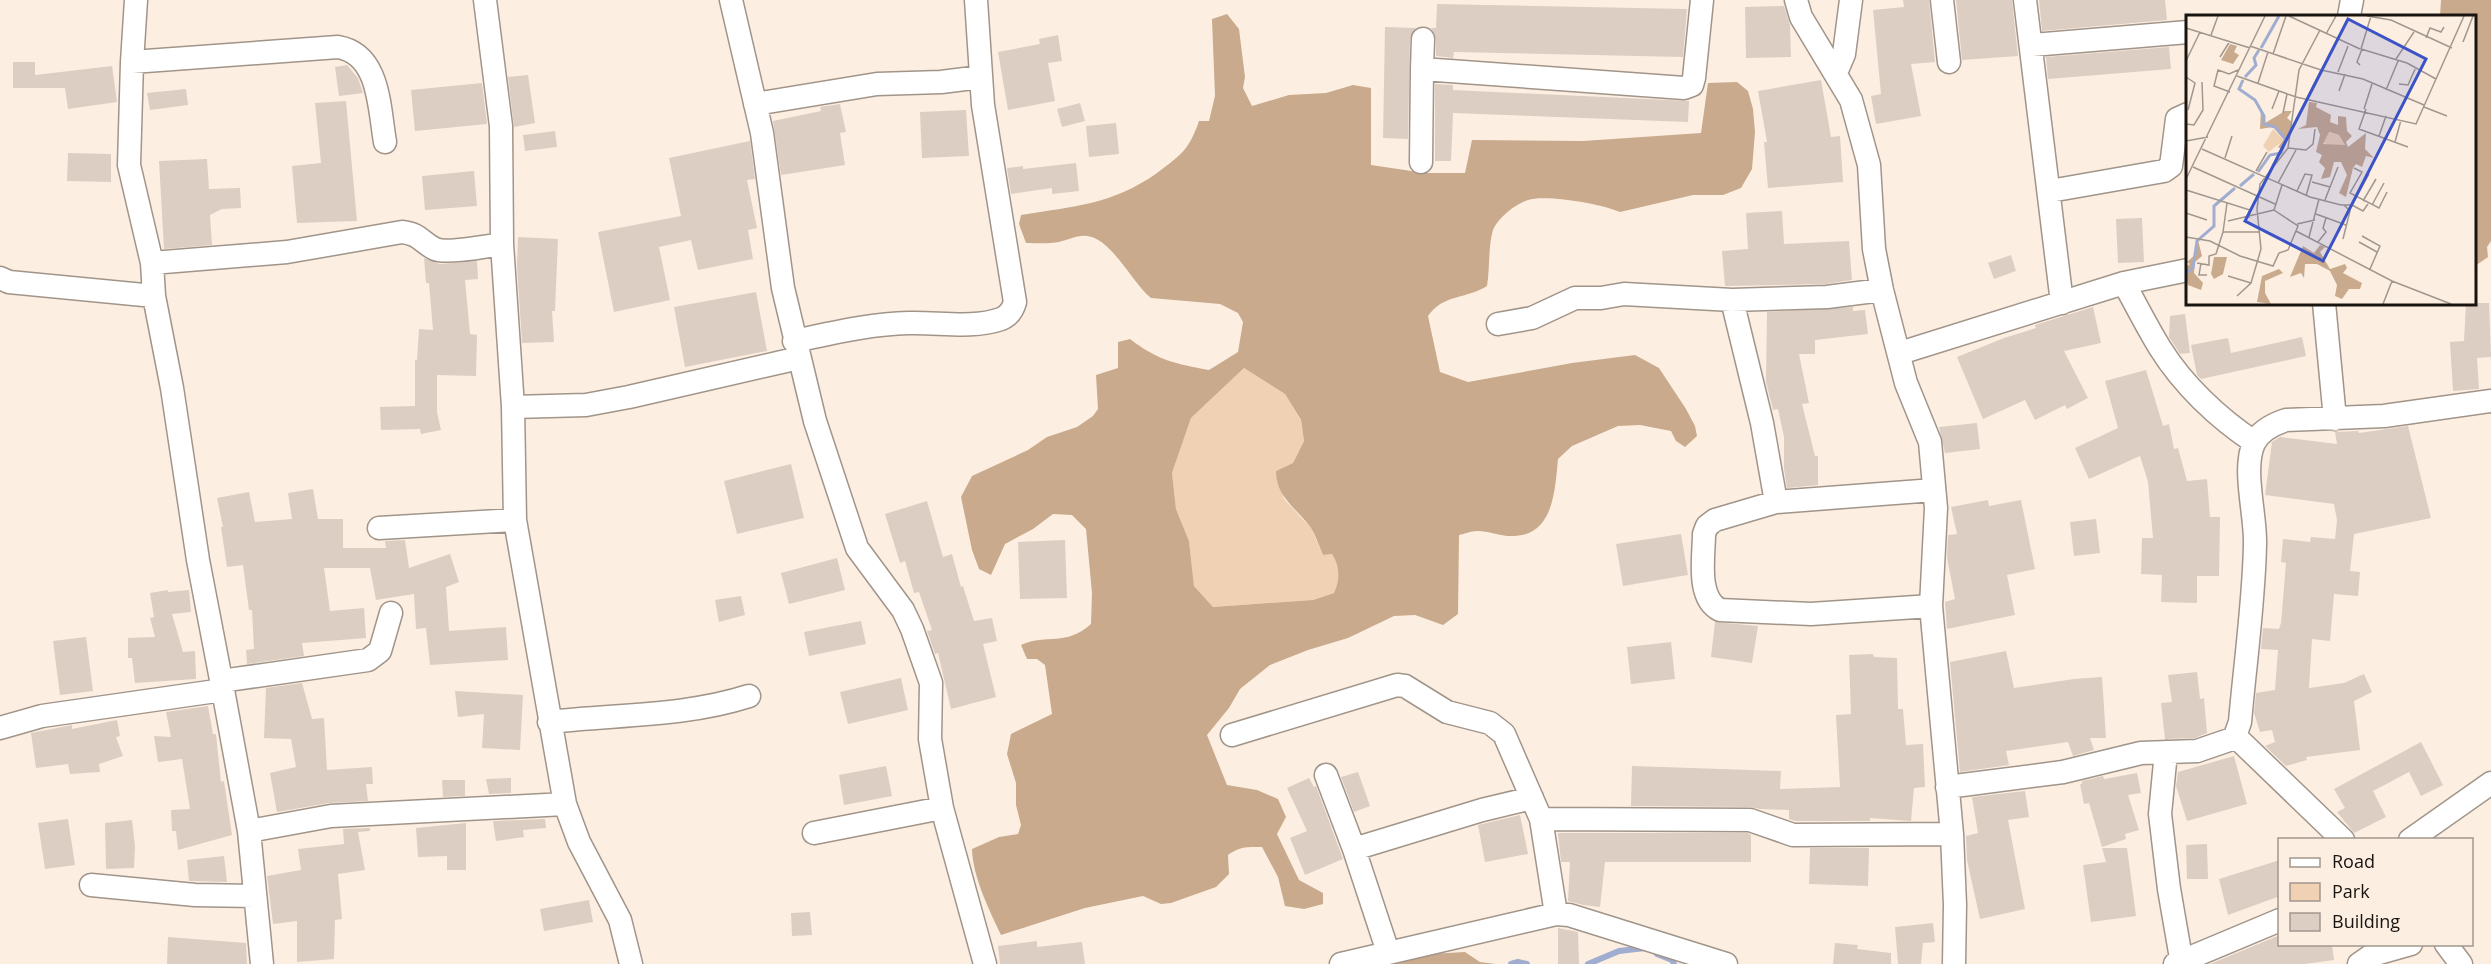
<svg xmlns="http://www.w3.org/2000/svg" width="2491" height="964" viewBox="0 0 2491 964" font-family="'Open Sans',sans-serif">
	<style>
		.green { fill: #f0d1b3 }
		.forest { fill: #c9aa8c; fill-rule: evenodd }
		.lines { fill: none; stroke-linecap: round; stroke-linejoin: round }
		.stream { stroke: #a0add1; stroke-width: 6 }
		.building { fill: #dccec2 }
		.minor-casing { stroke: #a19489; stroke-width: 25 }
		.minor { stroke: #fff; stroke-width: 22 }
		.inset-river { fill: none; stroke: #a0add1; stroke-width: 3 }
		.inset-road { fill: none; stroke: #a1978e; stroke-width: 1.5 }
		.view { fill: #3b53c6; fill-opacity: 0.15; stroke: #3b53c6; stroke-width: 3 }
		.inset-edge { fill: none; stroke: #191410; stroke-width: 3 }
	</style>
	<rect width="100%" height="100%" fill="#fcefe2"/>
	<path class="green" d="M1244 368 1285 394 1301 421 1304 441 1293 463 1276 471 1284 499 1311 528 1323 555 1332 554C1340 566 1340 579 1334 593L1313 600 1213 607 1194 586 1189 541 1176 509 1172 473 1191 418Z"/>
	<path class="forest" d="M2441 0H2491V241L2487 247 2488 257 2475 266 2474 16H2440Z
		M1227 14 1239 29 1245 77 1243 88 1252 106 1289 95 1326 93 1353 85 1371 88V165L1425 173H1465L1472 140 1583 141 1701 133 1708 83 1737 82 1748 91 1753 109 1755 132 1752 169 1741 188 1723 195H1693L1620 212C1603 204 1545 194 1528 200 1515 204 1498 218 1493 230 1488 246 1490 269 1487 286 1467 299 1443 294 1428 316L1440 372 1468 382 1572 363 1635 355 1659 368 1686 409 1695 426 1697 436 1685 447 1676 441 1671 431 1640 425 1618 426 1572 446 1558 459C1555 489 1554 535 1514 536 1502 537 1489 531 1477 531 1471 531 1464 534 1459 535L1458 614 1443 625 1415 615 1394 616 1348 638 1308 650 1270 665 1240 689 1229 708 1207 735 1227 785 1257 790 1278 799 1286 817 1277 834 1299 880 1323 893V904L1304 909 1285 906 1278 877 1262 847C1248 847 1240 846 1228 855L1229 874 1216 887 1171 903 1161 904 1143 896 1085 908 1001 935C989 909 973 878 972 849L999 837 1018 834 1021 825 1016 805V783L1007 754 1011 734 1052 714 1045 665 1037 659H1027L1021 645C1048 633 1065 647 1091 624L1092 593 1086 529 1072 515 1053 514 1033 529 1005 544 991 575 979 569 972 550 961 497 972 476 1028 450 1047 437 1077 427 1093 416 1098 409 1096 375 1118 368V342L1130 339C1157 360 1176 364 1209 370L1238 352 1243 322 1238 313 1220 304 1151 298C1133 284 1111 238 1087 236 1077 235 1068 240 1059 242 1049 244 1036 243 1026 243L1019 224 1021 215C1074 206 1112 205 1157 173 1181 155 1189 150 1199 121H1209L1215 96 1212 19ZM1244 368 1285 394 1301 420 1304 441 1293 463 1276 471C1276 498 1297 508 1311 528 1316 536 1319 546 1323 555L1332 554C1340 566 1340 580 1334 593L1313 600 1213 607 1194 586 1189 541 1176 509 1172 473 1191 418Z
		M1465 952 1480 962 1496 964H1385L1431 954Z"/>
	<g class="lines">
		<path class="stream" d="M1657 954 1672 960 1674 964
			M1511 964 1518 962 1527 964
			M1588 964 1619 951 1645 948"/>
	</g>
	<path class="building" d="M1903 0H1929L1935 62 1911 64 1921 116 1876 124 1871 96 1881 94 1873 10 1904 7Z
		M1956 0H2012L2018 56 1962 60Z
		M2039 0H2165L2167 20 2042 31Z
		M1437 4 1687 9 1683 57 1454 52 1453 58 1436 56V39L1431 28H1436Z
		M1784 6 1790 25 1791 57 1746 58 1745 7Z
		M1385 27 1416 28 1410 39 1408 139 1383 138Z
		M1058 35 1062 61 1048 63 1055 101 1008 110 998 52 1040 44 1039 39Z
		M2169 47 2171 69 2048 79 2046 57Z
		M13 62H35V75L112 66 117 102 68 109 65 88H13Z
		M347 65 358 78 363 93 339 96 335 67Z
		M528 75 535 123 514 127 508 77Z
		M1821 80 1831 137 1840 136 1843 182 1768 188 1764 142H1767L1758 91Z
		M482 83 487 124 415 131 411 90Z
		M1435 84 1453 85V90L1689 101 1688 122 1453 113 1451 161H1435Z
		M186 89 188 105 150 110 147 93Z
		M346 101 357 221 297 223 292 166 321 163 315 103Z
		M1080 103 1085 121 1062 127 1057 109Z
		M840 104 846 132 840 133 845 165 781 175 773 121 821 111 820 107Z
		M966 110 969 156 922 158 920 112Z
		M1116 123 1119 154 1089 157 1086 126Z
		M555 131 557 147 525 151 523 135Z
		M750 141 755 179 747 180 757 228 748 230 753 259 698 270 691 240 659 247 670 300 614 312 598 232 681 216 669 158Z
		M68 153 111 154V182L67 181Z
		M207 159 209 189 240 188 241 208 222 209 210 215 212 245 164 249 159 161Z
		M1076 163 1079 191 1052 194V188L1011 194 1007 168 1023 166V169Z
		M474 171 477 206 425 210 422 176Z
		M1782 211 1784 244 1849 241 1852 280 1826 284 1725 286 1722 251 1748 249 1746 213Z
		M2142 218 2144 262 2118 263 2116 219Z
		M518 237 558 239 555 311H552L554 342 522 343 517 265Z
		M2011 255 2016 271 1994 279 1988 263Z
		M424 258 440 264 477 261 478 279 465 280 470 334 477 335 476 376 437 375V412L441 430 421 434 420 429 381 430 380 407 415 406V360H417L419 329 433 330 429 283H426Z
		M756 292 767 351 685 367 674 307Z
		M2466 303H2489L2491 357 2477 358 2479 389 2453 391 2450 342 2464 341Z
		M1853 307V311L1865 310 1868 334 1815 340V354H1799L1809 403 1802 404 1815 456H1818V485L1787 488 1784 469V437L1778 409 1773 410 1766 382 1767 312Z
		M2093 307 2101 343 2064 351 2088 398 2067 409 2065 405 2035 420 2025 400 1983 419 1957 357 2004 338 2036 328 2035 325Z
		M2185 314 2190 353 2180 354 2169 337 2170 316Z
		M2302 337 2306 356 2201 379 2197 375 2191 345 2228 338 2231 353Z
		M2146 370 2163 426 2169 424 2174 449 2178 448 2187 481 2207 479 2210 517H2220L2219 576H2197V603L2161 602 2162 575 2141 574 2142 538H2153L2148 482 2140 456 2089 479 2075 448 2118 428 2105 381Z
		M1977 423 1980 449 1945 453 1939 427Z
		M2408 426 2431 518 2354 534 2350 571 2360 572 2358 596 2334 594 2330 641 2312 639 2309 688 2344 683 2364 674 2372 692 2354 701 2360 750 2306 757 2307 760 2286 766 2265 746 2275 742 2272 730 2260 732 2254 713 2256 693 2275 690 2278 650 2261 649 2263 628 2279 629 2281 623 2286 563 2281 562 2283 539 2310 542 2311 537 2335 539 2337 520 2334 504 2265 495 2272 442 2280 437 2337 444 2335 432 2358 431 2359 433Z
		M791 464 804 518 737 534 724 481Z
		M313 489 318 519H343V548H386L385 541 405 540 409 568 450 554 459 582 446 587 449 631 506 627 508 660 430 665 426 628 416 629 414 594 376 600 370 568H324L330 611 364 608 366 638 302 643 304 656 247 664 246 650 254 649 252 610H249L243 565 227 567 221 527H223L217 498 249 492 255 522 292 519 288 493Z
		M1988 500 1989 506 2021 500 2035 569 2007 575 2015 615 1947 629 1945 602 1955 599 1947 558 1948 535 1957 534 1951 507Z
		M927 501 943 557 952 554 961 587 963 586 974 621 992 618 997 641 983 644 996 697 951 709 938 653 935 654 927 631 932 630 919 592 914 593 905 561 900 563 885 514Z
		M2096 519 2100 553 2074 556 2070 522Z
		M1681 534 1688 575 1623 586 1616 544Z
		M1065 540 1067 598 1020 599 1018 542Z
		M837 558 845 590 789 604 781 573Z
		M168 590V592L189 590 191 612 172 614 183 652 195 651 196 679 135 683 132 658H128V638L155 637 150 618 154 617 150 593Z
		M741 596 745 615 719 622 715 600Z
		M861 621 866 644 809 656 804 632Z
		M1715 622 1758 626 1752 663 1711 657Z
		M86 637 93 691 60 695 53 641Z
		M1671 642 1675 679 1631 684 1627 647Z
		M2006 651 2014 688 2074 679 2102 677 2106 738H2090L2094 750 2073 756 2068 742 2006 751 2009 765 1960 772 1950 662Z
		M1873 654 1874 657 1897 658 1898 709H1903L1906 745 1923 744 1925 787 1914 788 1911 821 1870 818V821H1795L1789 819V810L1760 809 1750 807 1631 806 1632 766 1781 771 1780 789 1840 787 1836 715 1851 714 1849 655Z
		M2197 672 2200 699 2204 698 2207 733 2195 738 2165 739 2161 703 2172 702 2168 675Z
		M901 678 908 710 848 724 840 692Z
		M302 683 312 719 324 718 327 770 372 767 373 784H366L368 801 329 803 277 812 270 773 296 767 291 739 264 738 266 688Z
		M455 691 523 695 520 750 482 748 484 714 458 717Z
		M208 706 213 734H216L221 782 224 781 232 835 178 850 176 831H172L171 810 190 809 182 759 158 762 154 736 171 737 166 712Z
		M117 720 120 736 116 737 123 756 99 764 100 772 70 774 68 764 36 768 31 733 72 725V729Z
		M2421 742 2443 785 2421 796 2409 772 2373 791 2386 817 2354 833 2337 812 2345 808 2334 789Z
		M2234 756 2247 804 2187 821 2176 786 2178 772Z
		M886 766 892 796 844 805 839 775Z
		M1358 772 1370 806 1354 812 1341 777Z
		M2137 773 2141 793 2128 795 2139 830 2125 834 2126 839 2102 847 2089 803 2084 804 2080 784H2082V781L2103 776 2104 779Z
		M511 778V793L489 794 486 779Z
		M1309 778 1314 787 1316 786 1343 859 1305 875 1290 838 1307 831 1287 788Z
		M442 780H465V796L443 797Z
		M2025 791 2029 817 2008 820 2025 909 1980 919 1967 860 1966 836 1978 833 1972 797Z
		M1520 815 1528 854 1485 862 1478 825Z
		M68 819 75 865 45 869 38 823Z
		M545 819 546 828 523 830 524 837 496 841 493 821Z
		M132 820 135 847 134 868 106 869 105 823Z
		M466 823V870H447V856L418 857 416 828Z
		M370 828V831L358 832 365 870 338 874 342 919 335 920 334 959 297 962V921L273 924 267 876 301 870 298 849 344 844 343 829Z
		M1558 833H1748L1751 835V862H1605L1600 907 1583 905 1568 901 1570 862H1561Z
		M2207 844 2208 879H2187L2186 845Z
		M1810 848H1869L1868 886 1809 884Z
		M2102 848H2127L2136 916 2091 922 2083 865 2106 862Z
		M224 856 227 882 189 881 187 860Z
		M2280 860V896L2228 915 2219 879Z
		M589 900 593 922 544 931 540 909Z
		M810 912 812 935 792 936 791 913Z
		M1933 923 1935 942 1923 943 1921 964H1898L1895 927Z
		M1558 928 1578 932 1579 964H1558Z
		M2280 935V945H2332L2334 960 2305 964H2210Z
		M168 937 246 943 247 964H167Z
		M1037 941V947L1082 942 1085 964H1000L998 946Z
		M1835 943 1858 945 1857 949 1891 953V964H1833Z"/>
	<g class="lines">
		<g class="minor-casing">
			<path id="minor" d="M485 0 501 126 502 244 513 407 515 520 565 804 579 842 620 920 631 964
				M731 0 762 133 783 288 815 421 857 548 903 610 912 629 931 683 930 739 942 808 985 964
				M1796 0 1801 17 1851 100 1869 165 1874 249 1882 290 1906 383 1930 442 1936 508 1931 606 1952 834 1955 905 1954 964
				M1942 0 1949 62
				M2025 0 2062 303
				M2349 16 2352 0
				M2032 45 2188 32
				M132 62 338 47C380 54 379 108 385 142
				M1422 69 1423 39
				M1836 73 1844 54 1851 0
				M755 104 877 84 941 82 981 77
				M1421 162 1422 69 1684 88 1692 85 1694 78 1702 0
				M2050 191 2164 171 2171 166 2177 119 2188 114
				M152 263 287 252 402 232C420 234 421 242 435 249 446 254 488 246 502 244
				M0 278 9 282 154 296
				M2124 283C2136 305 2147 327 2160 348 2183 385 2218 418 2254 442
				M2324 303 2335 419
				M1498 324 1532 318 1575 298H1601L1624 294 1732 300
				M794 341C833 333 869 324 909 323 939 322 972 329 1001 319 1009 316 1013 309 1015 302L983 105 976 0
				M1900 353 2124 283 2188 270
				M513 407 586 405 629 397 799 358
				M1776 502 1762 423 1732 300 1827 297 1882 290
				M379 528 515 520
				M1931 606 1811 614 1720 610C1696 598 1704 556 1704 534L1707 526 1715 520 1776 502 1934 490
				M221 681 368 660 380 651 391 613
				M223 690 249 831 262 964
				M549 722C617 714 683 717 749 696
				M0 728 42 716 223 690 198 560 172 388 154 296 152 263 129 165 132 62 136 0
				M1232 735 1397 685 1405 686 1447 712 1490 723 1504 734 1541 819 1556 914
				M2235 736 2343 840
				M2166 752 2160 814 2169 889 2182 964
				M1326 775 1354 849 1388 952
				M1947 787 2063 772 2141 753 2197 751 2232 739 2235 736 2240 722C2245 664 2254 602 2255 544 2256 515 2242 469 2254 443 2260 431 2274 424 2286 420L2384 416 2491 401
				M1541 819 1750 820 1793 835 1952 834
				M249 831 331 816 565 804
				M814 833 942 808
				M2410 840 2491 783
				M1354 849 1482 810 1532 798
				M91 885 195 895 255 896
				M2446 944 2461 964
				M1341 964 1556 914 1569 915 1726 964
				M2175 964 2280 920
				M2359 964 2372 955 2411 944"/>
		</g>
		<use href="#minor" class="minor"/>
	</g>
	<g transform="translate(2186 15)">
		<rect width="290" height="290" fill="#fcefe2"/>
		<path d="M87 114 98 125 83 137 77 131ZM141 117 153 120 159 130 152 132 137 128Z" fill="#f0d1b3"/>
		<path d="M44 29 51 31 48 37 53 40 47 49 35 45ZM123 87 131 88 130 92 145 100 144 107 152 110V101L160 102 161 116 166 121 160 127 162 132 180 118 179 134 188 143 180 141 176 152 170 149 167 153 160 182 153 178 161 160 155 147H148L144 162 135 164 139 153 133 147 136 140 130 137 134 120 131 112 112 114 120 110ZM143 117 153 120 159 130 137 129ZM75 93 79 108 99 96H106L101 103 106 107 102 124 95 134 92 132 98 124 87 112 74 114ZM12 225 16 241 9 247 8 258 17 268 15 275 2 270 0 262V252L4 249 1 247 10 239ZM134 230 139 232 134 237 144 254 159 249 161 253 157 258 176 268 174 274H163L156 284 149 281 151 270 144 256 131 249H119L118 263 115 258 104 262 117 231 128 238ZM28 242H41L37 259 28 264 25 259ZM93 254 97 258 79 266V278L85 289 71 287 76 261Z" fill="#c9aa8c" fill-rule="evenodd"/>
		<path class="inset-river" d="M75 33 93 1M59 62 70 50 68 43 73 35M57 65 53 74 69 85 78 101V109L89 112 100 125 95 138 84 140 72 157M54 171 68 159M0 258 7 253 11 226 28 211V191L49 173"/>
		<path class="inset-road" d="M103 1 174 34M181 1 205 5 266 33M185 1 175 34 221 48 250 64M0 13 64 33M140 19 150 1M25 20 32 1M240 23 244 13 255 17 258 12M277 27 287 1M64 31 135 55 177 64 238 90M87 39 100 1M34 42 44 26M210 44 228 17M0 46 14 17M174 50 171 47 176 34M152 57 162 31M51 61 110 82 230 109 278 1M0 62 9 68 2 95M72 68 82 37M213 69 222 70 230 52M200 75 212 46M153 76 159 59M44 77 28 71 32 55 43 59 52 55M121 83 135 55M238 92 261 101M86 94 93 76M178 94 186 69M180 94 173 114 222 132M97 98 101 79M0 109 8 110 17 95 16 67M193 121 200 101M0 126 22 122M209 127 215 105M102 133 120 135 127 129 129 114M16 134 124 182 155 190H166L183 159M39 143 46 121M7 152 89 189M168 153 176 157 164 178 193 193 201 177M70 156 81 137M0 164 79 1M126 167 144 172 139 185M92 168 110 135M144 172 152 152M0 175 64 195 63 203M111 176 119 159 126 160 120 181M177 186 190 164M166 190 177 196 182 189M186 190 198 168M0 198 21 205M130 199 160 210M42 206 88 195M111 209 129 205M110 216 206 266 265 289M37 217 41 188M176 221 194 231 184 254M0 222 24 226 54 241 87 251 93 238 102 235 112 211 88 195 96 170M123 222 133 184M157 224 164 196 158 190M132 227 140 217 137 213 140 203M173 227 191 237M11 248 23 250V241L30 239 37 217H73M15 248 13 260H21M42 261 65 268M51 281 65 268 75 234 71 194 74 169 102 133 113 55 134 15M197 289 206 266"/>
		<path class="view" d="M162 4 240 44 137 246 59 206Z"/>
		<rect width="290" height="290" class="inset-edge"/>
	</g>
	<rect x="2278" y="838" width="195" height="108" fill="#fcefe2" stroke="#a1978e" stroke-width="1.5"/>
	<rect x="2290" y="858" width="30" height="9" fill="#ffffff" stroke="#a1978e" stroke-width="1.5"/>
	<text x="2332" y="868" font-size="18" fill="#191410">Road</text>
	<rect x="2290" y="883" width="30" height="18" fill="#f0d1b3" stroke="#a1978e" stroke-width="1.5"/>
	<text x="2332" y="898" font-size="18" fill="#191410">Park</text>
	<rect x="2290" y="913" width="30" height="18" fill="#dccec2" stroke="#a1978e" stroke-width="1.5"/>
	<text x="2332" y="928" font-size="18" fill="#191410">Building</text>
</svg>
